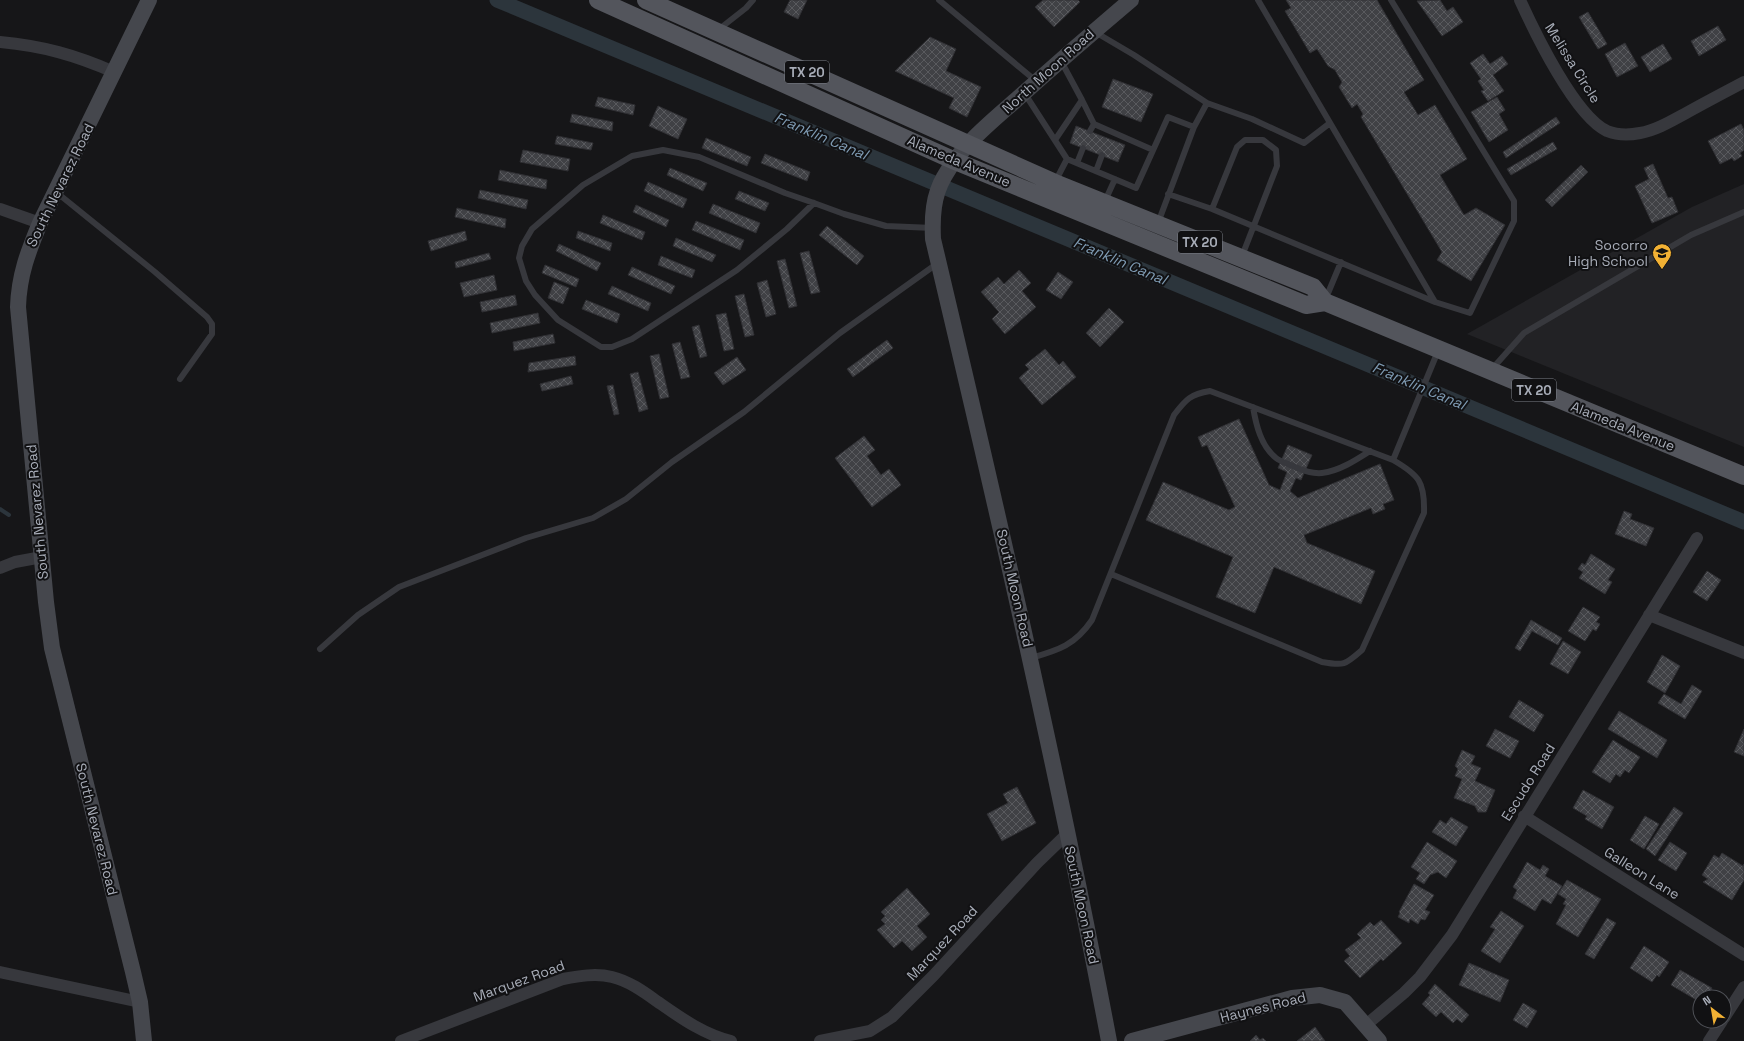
<svg xmlns="http://www.w3.org/2000/svg" width="1744" height="1041" viewBox="0 0 1744 1041" font-family="'Space Grotesk',sans-serif">
	<style>
		.built { fill: #222225 }
		.lines { fill: none; stroke-linecap: round; stroke-linejoin: round }
		.stream { stroke: #2c353c; stroke-width: 4 }
		.canal { stroke: #2c353c; stroke-width: 15 }
		.building { fill: url(#building-cross-hatch); stroke: #303034 }
		.lane { stroke: #37383d; stroke-width: 6 }
		.street { stroke: #37383d; stroke-width: 12 }
		.secondary { stroke: #45474d; stroke-width: 16 }
		.primary { stroke: #53555c; stroke-width: 18 }
		.labels { text-anchor: middle; stroke-width: 4; stroke-linejoin: round; paint-order: stroke }
		.shield { fill: #111113; stroke: #7b7e86; stroke-width: 1 }
		.shield-label { font-size: 13px; font-weight: bold; fill: #a8adb8 }
		.street-label { font-size: 14px; fill: #a8adb8; stroke: #111113 }
		.poi-label { font-size: 14px; fill: #a8adb8; stroke: #111113; text-anchor: end }
		.water-label { font-size: 15px; font-style: italic; fill: #7f9bb3; stroke: #111113 }
	</style>
	<defs>
		<pattern id="building-cross-hatch" width="8" height="8" patternUnits="userSpaceOnUse"><rect width="8" height="8" fill="#404145"/><path d="M0 0l8 8M0 8l8-8" fill="none" stroke="#595a5e"/></pattern>
	</defs>
	<rect width="100%" height="100%" fill="#161618"/>
	<path class="built" d="M1744 184V447L1467 334 1692 207Z"/>
	<g class="lines">
		<path class="stream" d="M0 509 9 515"/>
		<path class="canal" d="M497 0 1744 522"/>
	</g>
	<path class="building" d="M790 0H807L798 19 784 12Z
		M1043 0H1078L1080 2 1054 27 1035 7Z
		M1286 0H1377L1424 80 1404 92 1418 115 1435 105 1467 159 1440 175 1464 215 1476 208 1505 225 1471 281 1437 260 1442 252 1361 117 1363 114 1357 104 1352 108 1339 87 1342 82 1335 70 1328 66 1317 49 1310 53 1285 11 1291 8Z
		M1440 0 1447 11 1453 7 1463 22 1442 36 1417 1Z
		M1588 12 1607 44 1598 49 1579 17Z
		M1718 26 1726 40 1699 56 1691 41Z
		M930 37 956 49 946 71 981 87 967 117 949 108 954 98 895 71Z
		M1625 43 1638 66 1617 77 1605 54Z
		M1663 44 1672 59 1650 72 1641 57Z
		M1483 54 1490 64 1502 56 1508 64 1493 75 1504 91 1488 101 1481 91 1484 90 1478 81 1481 79 1470 63Z
		M1113 79 1153 94 1141 122 1102 107Z
		M598 97 635 105 633 115 595 106Z
		M1497 97 1505 110 1499 114 1508 130 1489 142 1471 112Z
		M658 106 687 119 678 139 649 126Z
		M572 114 613 122 612 131 570 122Z
		M1556 117 1560 123 1506 158 1503 152Z
		M1741 124 1744 130V150L1740 153 1742 156 1734 161 1732 158 1720 164 1708 141Z
		M1076 126 1125 145 1118 162 1070 143Z
		M557 136 593 143 591 150 555 144Z
		M706 138 751 157 747 166 702 148Z
		M1553 142 1557 149 1511 175 1507 169Z
		M523 150 570 159 568 171 520 162Z
		M765 154 810 172 807 181 761 163Z
		M1653 164 1668 198 1672 197 1678 212 1652 223 1635 186 1649 179 1644 168Z
		M1581 165 1588 172 1552 207 1545 200Z
		M670 168 707 183 703 191 667 175Z
		M500 170 547 180 546 189 498 180Z
		M648 182 687 199 683 208 644 191Z
		M480 190 528 200 526 209 478 198Z
		M739 191 769 203 765 211 735 199Z
		M713 204 760 223 756 233 709 213Z
		M636 205 669 220 666 227 633 212Z
		M457 208 506 219 505 228 455 217Z
		M603 215 645 232 642 240 600 223Z
		M696 221 744 240 740 250 692 230Z
		M827 226 864 256 857 265 819 235Z
		M465 231 467 240 431 251 428 241Z
		M578 231 612 243 610 251 576 238Z
		M676 238 716 255 712 262 673 246Z
		M559 244 601 263 597 271 556 251Z
		M809 251 820 292 811 294 800 253Z
		M489 253 491 259 456 268 455 262Z
		M661 256 695 270 692 278 658 265Z
		M785 259 797 306 789 308 777 261Z
		M545 265 579 279 576 287 542 273Z
		M632 267 675 286 671 294 628 275Z
		M1019 270 1031 283 1022 291 1036 307 1005 334 992 319 999 312 981 292 998 277 1004 284Z
		M1058 272 1073 282 1061 299 1046 290Z
		M494 275 497 290 464 297 460 283Z
		M767 280 776 314 766 317 757 283Z
		M554 282 569 288 563 304 548 298Z
		M612 286 651 303 648 311 608 294Z
		M744 294 754 335 745 337 735 296Z
		M515 295 517 305 482 312 480 302Z
		M586 300 620 314 617 323 582 309Z
		M1109 308 1124 322 1100 347 1086 333Z
		M538 313 540 323 492 333 490 323Z
		M726 313 734 349 724 351 716 315Z
		M699 325 707 356 700 358 692 327Z
		M553 334 555 343 514 351 513 342Z
		M887 340 893 348 853 377 847 369Z
		M680 342 690 377 681 379 672 344Z
		M1045 349 1059 365 1063 361 1076 377 1042 405 1019 378 1029 369 1025 365Z
		M659 354 669 397 660 399 650 356Z
		M575 356 576 365 528 372 529 363Z
		M737 357 746 370 723 385 714 373Z
		M638 372 648 409 639 412 630 374Z
		M571 376 573 384 542 391 540 384Z
		M613 385 619 414 614 415 607 386Z
		M1239 419 1269 485 1280 490 1287 472 1278 468 1288 445 1312 455 1301 480 1296 478 1290 491 1298 498 1380 464 1394 500 1383 504 1385 509 1373 514 1371 508 1304 535 1307 543 1375 571 1361 604 1274 567 1255 613 1216 597 1233 557 1146 520 1163 482 1229 510 1235 507 1207 445 1202 447 1198 437Z
		M864 436 875 450 867 456 881 475 889 469 901 485 872 507 835 458Z
		M1624 511 1632 514 1630 519 1654 528 1646 546 1615 534Z
		M1591 554 1615 569 1608 580 1612 582 1605 594 1579 578 1583 572 1578 569 1582 563 1585 565Z
		M1707 571 1721 580 1707 601 1693 592Z
		M1583 607 1600 617 1596 622 1600 624 1596 631 1593 629 1585 641 1568 631Z
		M1531 620 1562 638 1558 645 1532 631 1520 651 1515 648Z
		M1563 641 1581 652 1568 674 1550 664Z
		M1662 655 1680 666 1665 693 1647 682Z
		M1692 685 1702 691 1685 719 1658 703 1664 694 1681 704Z
		M1519 700 1544 715 1534 732 1509 717Z
		M1619 711 1667 740 1657 758 1608 729Z
		M1495 729 1519 741 1510 758 1486 746Z
		M1744 729V756L1734 752Z
		M1613 740 1640 757 1629 773 1625 770 1620 777 1616 774 1610 783 1592 772Z
		M1462 750 1475 756 1471 764 1481 768 1475 781 1495 790 1486 812H1478L1475 806 1454 798 1462 779 1455 776 1458 769 1455 766Z
		M1017 787 1036 823 1002 841 987 814 1008 803 1003 794Z
		M1583 790 1614 807 1602 829 1585 819 1587 816 1573 808Z
		M1674 807 1683 813 1655 856 1646 849Z
		M1645 816 1659 824 1644 849 1630 840Z
		M1451 817 1468 827 1456 846 1432 832 1440 820 1446 824Z
		M1427 842 1457 861 1446 878 1438 872 1430 875 1424 884 1416 879 1420 873 1411 867Z
		M1670 842 1687 853 1676 871 1658 860Z
		M1722 853 1743 866 1744 864V880L1732 900 1703 882 1708 879 1702 875 1714 855 1719 858Z
		M1527 862 1540 870 1543 865 1549 869 1545 876 1562 886 1551 904 1542 899 1535 911 1513 898 1517 890 1513 887Z
		M1567 880 1601 899 1578 937 1556 924 1566 905 1563 904 1566 899 1558 894Z
		M1414 884 1434 895 1425 910 1430 912 1425 920 1421 919 1418 924 1410 919 1409 923 1398 917 1400 913 1399 912Z
		M907 888 930 914 917 926 927 937 912 951 902 941 894 948 877 930 885 924 881 920 885 916 881 912Z
		M1501 911 1524 926 1500 963 1481 951 1495 929 1490 927Z
		M1607 918 1616 923 1594 959 1585 954Z
		M1381 920 1402 943 1383 961 1381 959 1360 978 1344 961 1350 956 1345 950 1361 938 1357 934 1370 922 1374 926Z
		M1644 946 1669 962 1659 977 1657 975 1652 982 1630 968Z
		M1469 963 1509 980 1500 1002 1459 985Z
		M1680 970 1712 988 1707 997H1700V1002L1671 985Z
		M1435 984 1469 1015 1462 1023 1457 1019 1453 1023 1441 1012 1436 1017 1422 1004 1430 995 1428 993Z
		M1523 1003 1537 1011 1527 1028 1513 1020Z
		M1315 1027 1325 1041H1297Z
		M1256 1035 1260 1040 1263 1038 1266 1041H1250Z"/>
	<g class="lines">
		<path class="lane" d="M939 0 1036 81
			M1391 0 1514 201V221L1470 313 1435 302
			M718 30 746 8 753 0
			M1095 32 1134 55 1207 103 1194 127 1158 223
			M1025 94 1067 159
			M1082 100 1094 124
			M1207 103 1252 119 1304 143 1330 123
			M1090 131 1094 124 1153 150
			M1055 140 1082 100 1061 61
			M1077 163 1083 148
			M1096 171 1102 155
			M1055 182 1067 159 1136 188 1168 117 1194 127
			M56 192 155 272 207 317 212 324V334L180 379
			M1168 194 1212 209
			M1105 201 1115 179
			M814 203 787 229 737 270 632 339 612 347H601L558 320 535 295 526 281 519 258 522 246 532 229 583 185 632 156 663 150 699 157 785 193 814 203 844 214 886 226 933 228
			M1242 256 1277 166 1276 150 1263 140H1245L1237 147 1212 209 1435 302 1258 0
			M1326 298 1341 262
			M1492 369 1524 333 1691 235 1744 212
			M1253 407C1256 425 1261 446 1276 458 1281 462 1289 464 1295 467 1304 471 1312 474 1322 473 1339 471 1356 460 1370 451
			M1393 460 1438 351
			M320 649 358 615 399 587 526 538 593 518 626 499 672 462 744 412 840 333 938 263
			M1031 658C1059 650 1075 645 1092 620L1174 415C1186 399 1191 394 1210 391L1393 460C1419 475 1425 482 1424 513L1362 650C1345 665 1344 666 1322 662L1111 574"/>
		<path class="street" d="M1520 0C1535 33 1575 116 1607 131 1617 135 1630 135 1640 133 1657 130 1673 120 1688 112 1706 102 1725 92 1744 82
			M0 42C43 46 75 55 114 72
			M0 209 40 223
			M0 568 15 562 42 557
			M1649 615 1744 653
			M1524 816 1744 955
			M0 972 140 1002
			M1724 1018 1744 987
			M1366 1025 1404 993 1420 977 1452 935 1697 538
			M401 1041 563 979C579 976 596 973 612 977 629 981 644 992 658 1002 681 1018 703 1034 731 1041
			M820 1041 870 1031 892 1017 934 975 1037 863 1067 834
			M1709 1041 1722 1021"/>
		<path class="secondary" d="M144 1041 140 1002 133 972 52 648 46 602 18 307C19 275 28 252 40 223L149 0
			M1109 1041C1058 772 996 505 933 239 932 217 933 196 944 177 961 146 990 123 1016 100 1054 66 1092 33 1131 0
			M1132 1041 1292 998 1320 995 1345 1002 1379 1041"/>
		<path class="primary" d="M598 0 955 161 1306 305 1325 302
			M646 0 1055 183 1313 287 1325 302 1744 476"/>
	</g>
	<defs>
		<g id="school-pin" transform="scale(1)"><path d="M0 17L-7.5 6A9.5 9.5 0 1 1 7.5 6Z" fill="#f2b134" stroke="#111113"/><path d="M0-5L7-2L0 1L-7-2ZM-4 1L0 2.5L4 1V4Q0 6-4 4Z" fill="#111"/></g>
	</defs>
	<g fill-rule="evenodd">
		<use href="#school-pin" x="1662" y="253"/>
	</g>
	<g class="labels">
		<g class="shield">
			<rect x="785" y="61" width="44" height="22" rx="3"/>
			<rect x="1178" y="231" width="44" height="22" rx="3"/>
			<rect x="1512" y="379" width="44" height="22" rx="3"/>
		</g>
		<g class="shield-label">
			<text x="807" y="77">TX 20</text>
			<text x="1200" y="247">TX 20</text>
			<text x="1534" y="395">TX 20</text>
		</g>
		<g class="street-label">
			<text transform="translate(1573 63) rotate(58)" y="5">Melissa Circle</text>
			<text transform="translate(1048 71) rotate(-42)" y="5">North Moon Road</text>
			<text transform="translate(959 161) rotate(23)" y="5">Alameda Avenue</text>
			<text transform="translate(60 185) rotate(-64)" y="5">South Nevarez Road</text>
			<text transform="translate(1623 426) rotate(22)" y="5">Alameda Avenue</text>
			<text transform="translate(37 512) rotate(-95)" y="5">South Nevarez Road</text>
			<text transform="translate(1015 588) rotate(77)" y="5">South Moon Road</text>
			<text transform="translate(1528 782) rotate(-58)" y="5">Escudo Road</text>
			<text transform="translate(97 829) rotate(76)" y="5">South Nevarez Road</text>
			<text transform="translate(1642 873) rotate(32)" y="5">Galleon Lane</text>
			<text transform="translate(1082 905) rotate(78)" y="5">South Moon Road</text>
			<text transform="translate(942 943) rotate(-47)" y="5">Marquez Road</text>
			<text transform="translate(519 981) rotate(-20)" y="5">Marquez Road</text>
			<text transform="translate(1263 1007) rotate(-14)" y="5">Haynes Road</text>
		</g>
		<g class="poi-label">
			<text x="1648" y="250">Socorro<tspan x="1648" dy="16">High School</tspan></text>
		</g>
		<g class="water-label">
			<text transform="translate(821 136) rotate(23)" y="5">Franklin Canal</text>
			<text transform="translate(1120 261) rotate(23)" y="5">Franklin Canal</text>
			<text transform="translate(1419 386) rotate(23)" y="5">Franklin Canal</text>
		</g>
	</g>
	<g transform="translate(1712 1009) rotate(329)"><circle r="19" fill="#111113" stroke="#4d4f55"/>
	<path d="M0-3L7 15L0 10L-7 15Z" fill="#f2b134"/>
	<text y="-6" font-size="11" font-weight="bold" text-anchor="middle" fill="#a8adb8">N</text>
	</g>
</svg>
